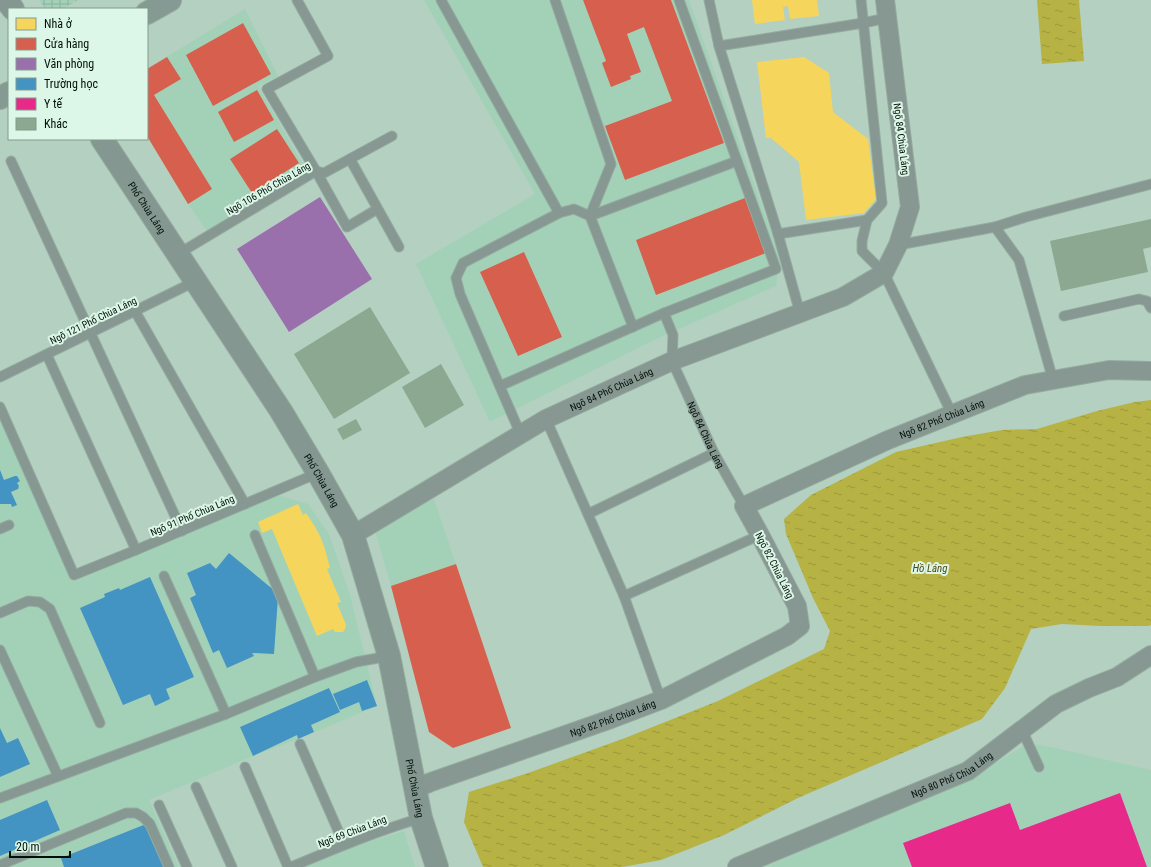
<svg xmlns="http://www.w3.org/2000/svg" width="1151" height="867" viewBox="0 0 1151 867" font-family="'Roboto Condensed',sans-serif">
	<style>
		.built { fill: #a3d1b8 }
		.industrial { fill: url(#industrial-grid) }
		.water { fill: url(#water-ripples) }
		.homes { fill: #f6d55c }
		.shops { fill: #d6604d }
		.offices { fill: #9970ab }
		.schools { fill: #4393c3 }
		.health { fill: #e7298a }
		.building { fill: #8ca890 }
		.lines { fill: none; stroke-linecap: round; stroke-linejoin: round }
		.lane-casing { stroke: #95aba0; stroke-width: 11 }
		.street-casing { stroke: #95aba0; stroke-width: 20 }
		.secondary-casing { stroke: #95aba0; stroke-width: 24 }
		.primary-casing { stroke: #95aba0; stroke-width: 24 }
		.lane { stroke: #879893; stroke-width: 9 }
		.street { stroke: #879893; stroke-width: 18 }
		.secondary { stroke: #849791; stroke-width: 22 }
		.primary { stroke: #849a92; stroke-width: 22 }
		.labels { text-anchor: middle; stroke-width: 4; stroke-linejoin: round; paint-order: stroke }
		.street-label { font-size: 10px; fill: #001007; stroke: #dcf6e7 }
		.water-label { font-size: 11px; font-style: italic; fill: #504814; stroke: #dcf6e7 }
	</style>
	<defs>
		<pattern id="industrial-grid" width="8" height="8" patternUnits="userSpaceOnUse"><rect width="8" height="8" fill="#a3d1b8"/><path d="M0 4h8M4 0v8" fill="none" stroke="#8bb29d"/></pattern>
		<pattern id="water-ripples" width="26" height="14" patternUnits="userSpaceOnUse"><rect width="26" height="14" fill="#b6b243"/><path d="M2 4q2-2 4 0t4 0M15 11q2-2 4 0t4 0" fill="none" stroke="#9b9839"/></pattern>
	</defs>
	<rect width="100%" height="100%" fill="#b3d0c0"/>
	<path class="built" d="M424 0H689L780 257 776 286 654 340 490 422 416 264 535 194Z
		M245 9 278 76 258 86 305 168 207 231 188 204 147 136V69Z
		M0 419 72 580 161 544 277 495 308 504 329 534 350 595 377 706 298 739 253 756 149 800 179 867H0Z
		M434 499 511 728 453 748 429 732 391 586 375 530Z
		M1028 743 1051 747 1151 770V867H766L978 774Z
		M404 831 415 867H305L348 848Z"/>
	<path class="industrial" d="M39 0H78L62 9H46Z"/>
	<path class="water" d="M1037 0H1079L1084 61 1042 64Z
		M1151 400V625L1148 626H1101L1062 624 1031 629 1005 688 982 719 800 797 724 835 661 860 622 867H483L464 822 469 792 531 772 625 738 718 701 824 649 830 631 813 598 786 534 784 519 811 495 896 452 962 437 1002 430 1037 429 1097 411 1135 402Z"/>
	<path class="homes" d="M752 0H817L819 16 790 19 788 6 783 7 785 20 755 24Z
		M804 57 829 73 833 112 868 139 876 199 864 213 806 220 799 162 771 138H766L757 62Z
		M298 504 303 515 306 513 314 525 320 536 325 549 330 568 327 569 341 602 337 603 346 625 345 629 343 632H335L333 629 317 636 272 529 262 533 258 522Z"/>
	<path class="shops" d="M583 0H671L724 143 625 180 605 126 672 101 644 27 627 34 641 72 630 76 631 79 611 87 602 63 606 61Z
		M243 23 271 74 213 106 186 55Z
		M167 57 181 79 154 95 212 189 188 204 147 136V69Z
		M257 90 274 120 234 142 218 112Z
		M277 129 299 163 252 193 230 159Z
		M745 198 766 253 656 295 636 240Z
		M524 252 562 337 518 356 480 272Z
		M456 564 511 728 453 748 429 732 391 586Z"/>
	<path class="offices" d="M320 197 372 279 289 332 237 249Z"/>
	<path class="schools" d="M0 470 4 480 15 476H17L20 481 17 483 19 486 18 489 11 492 17 505 12 507 11 504H0Z
		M229 553 275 591 278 597 274 654 252 653 254 656 227 668 219 650 213 653 190 598 196 595 187 573 210 563 216 569Z
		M150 577 194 677 166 689 170 699 155 706 150 694 123 705 80 608 105 597 104 594 119 588 120 590Z
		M367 680 377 706 362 711 359 702 340 710 333 694Z
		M329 688 340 712 311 725 314 732 298 739 297 735 253 756 240 727Z
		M0 728 7 743 18 738 30 764 0 777Z
		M47 800 60 830 0 856V820Z
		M146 824 165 867H64L61 858Z"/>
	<path class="health" d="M1120 793 1147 867H912L903 843 1010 803 1020 830Z"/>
	<path class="building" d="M1151 219V247L1143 249 1148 272 1061 291 1050 241Z
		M370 307 410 373 334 419 294 354Z
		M441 364 464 405 425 428 402 387Z
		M356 419 362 430 343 440 337 429Z"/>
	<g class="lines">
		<g class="lane-casing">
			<g id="lane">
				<path d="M297 0 328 56 267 89 316 171 347 227 374 211"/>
				<path d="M441 0 559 213"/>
				<path d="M555 0 611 164 590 216"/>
				<path d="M709 0 719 46 778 234 867 220"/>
				<path d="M861 0 882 203 867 220 862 241V251L884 273 952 414"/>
				<path d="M719 46 863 23 887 18"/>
				<path d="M350 159 399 247"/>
				<path d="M11 161 182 531"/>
				<path d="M590 216 737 161"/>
				<path d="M995 227 1019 260 1053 380"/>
				<path d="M778 234 800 313"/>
				<path d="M898 245 995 227 1026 217 1151 184"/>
				<path d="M178 254 316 171 324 173 392 136"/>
				<path d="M135 311 245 504"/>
				<path id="s1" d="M664 313 673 335 672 361 714 453 744 506"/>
				<path d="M1064 316 1139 299 1147 301 1151 308"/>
				<path d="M47 355 136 550"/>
				<path d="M0 377 196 281"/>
				<path d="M500 386 664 313 776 269 679 0"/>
				<path d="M0 407 74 575 136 550 318 473"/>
				<path d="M546 419 624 596 661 700"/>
				<path d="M520 433 460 294 456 278 463 263 559 213 574 209 590 216 633 327"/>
				<path d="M588 514 714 453"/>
				<path d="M0 529 9 525"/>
				<path d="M255 535 315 677"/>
				<path d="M164 576 226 714"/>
				<path d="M624 596 760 535"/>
				<path d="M0 613 28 601 40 602 50 609 100 723"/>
				<path d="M0 650 58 776"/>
				<path d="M1022 730 1039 767"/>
				<path d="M300 744 344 844"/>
				<path d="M245 767 288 867"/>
				<path d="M196 787 232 867"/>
				<path d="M0 798 226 714 315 677 356 662 389 656"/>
				<path d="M159 805 187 867"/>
				<path d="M0 865 126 813H136L143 817 150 824 169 867"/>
				<path d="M291 867C334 849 377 831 421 818"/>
			</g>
		</g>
		<g class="street-casing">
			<g id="street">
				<path id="s2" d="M353 535 546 419 672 361 843 297 884 273 898 245 910 207 885 0"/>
				<path id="s3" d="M415 789 431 782 611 719 661 700 787 636 800 626 797 606 760 535 744 506 888 440 1025 385 1109 370 1151 371"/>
				<path id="s4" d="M737 867 968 771 1056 704 1089 688 1117 677 1151 655"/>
			</g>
		</g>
		<g class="secondary-casing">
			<g id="secondary">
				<path d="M6 0 13 9"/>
				<path id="s5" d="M102 139 281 411 318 473 353 535 389 656 421 818 437 867"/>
			</g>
		</g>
		<g class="primary-casing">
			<path id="primary" d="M147 13 170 0
				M0 98 9 93"/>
		</g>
		<use href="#lane" class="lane"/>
		<use href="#street" class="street"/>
		<use href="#secondary" class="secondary"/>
		<use href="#primary" class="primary"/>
	</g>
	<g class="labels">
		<g class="street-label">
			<text transform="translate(902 139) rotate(83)" y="4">Ngõ 84 Chùa Láng</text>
			<text transform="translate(268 188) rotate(-30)" y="4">Ngõ 106 Phố Chùa Láng</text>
			<text dy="4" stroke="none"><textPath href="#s5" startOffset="82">Phố Chùa Láng</textPath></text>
			<text transform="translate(93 320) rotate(-26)" y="4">Ngõ 121 Phố Chùa Láng</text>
			<text dy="4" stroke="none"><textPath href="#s2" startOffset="297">Ngõ 84 Phố Chùa Láng</textPath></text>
			<text dy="4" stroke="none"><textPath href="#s3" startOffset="769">Ngõ 82 Phố Chùa Láng</textPath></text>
			<text dy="4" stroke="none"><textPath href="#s1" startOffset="131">Ngõ 84 Chùa Láng</textPath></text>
			<text dy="4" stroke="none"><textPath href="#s5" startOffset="406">Phố Chùa Láng</textPath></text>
			<text transform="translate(192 515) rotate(-23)" y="4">Ngõ 91 Phố Chùa Láng</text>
			<text transform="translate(775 565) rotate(63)" y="4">Ngõ 82 Chùa Láng</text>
			<text dy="4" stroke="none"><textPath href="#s3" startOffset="210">Ngõ 82 Phố Chùa Láng</textPath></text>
			<text dy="4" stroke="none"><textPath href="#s4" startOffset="234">Ngõ 80 Phố Chùa Láng</textPath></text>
			<text dy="4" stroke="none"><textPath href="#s5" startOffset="730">Phố Chùa Láng</textPath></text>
			<text transform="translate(352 831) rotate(-21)" y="4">Ngõ 69 Chùa Láng</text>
		</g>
		<g class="water-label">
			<text x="930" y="572">Hồ Láng</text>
		</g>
	</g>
	<rect x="8" y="8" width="140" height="132" fill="#dcf6e7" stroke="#849a8d"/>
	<rect x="16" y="18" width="20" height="12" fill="#f6d55c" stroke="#849a8d"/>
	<text x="44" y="28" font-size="12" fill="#001007">Nhà ở</text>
	<rect x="16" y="38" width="20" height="12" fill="#d6604d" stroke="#849a8d"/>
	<text x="44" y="48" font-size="12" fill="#001007">Cửa hàng</text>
	<rect x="16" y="58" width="20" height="12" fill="#9970ab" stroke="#849a8d"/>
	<text x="44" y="68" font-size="12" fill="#001007">Văn phòng</text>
	<rect x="16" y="78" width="20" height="12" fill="#4393c3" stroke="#849a8d"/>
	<text x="44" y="88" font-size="12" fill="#001007">Trường học</text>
	<rect x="16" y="98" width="20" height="12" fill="#e7298a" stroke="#849a8d"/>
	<text x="44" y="108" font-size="12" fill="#001007">Y tế</text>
	<rect x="16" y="118" width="20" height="12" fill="#8ca890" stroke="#849a8d"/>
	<text x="44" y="128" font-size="12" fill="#001007">Khác</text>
	<path d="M10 851v6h60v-6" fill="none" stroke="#001007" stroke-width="2"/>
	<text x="16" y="851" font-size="12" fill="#001007" stroke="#dcf6e7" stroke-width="3" paint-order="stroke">20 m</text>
</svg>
